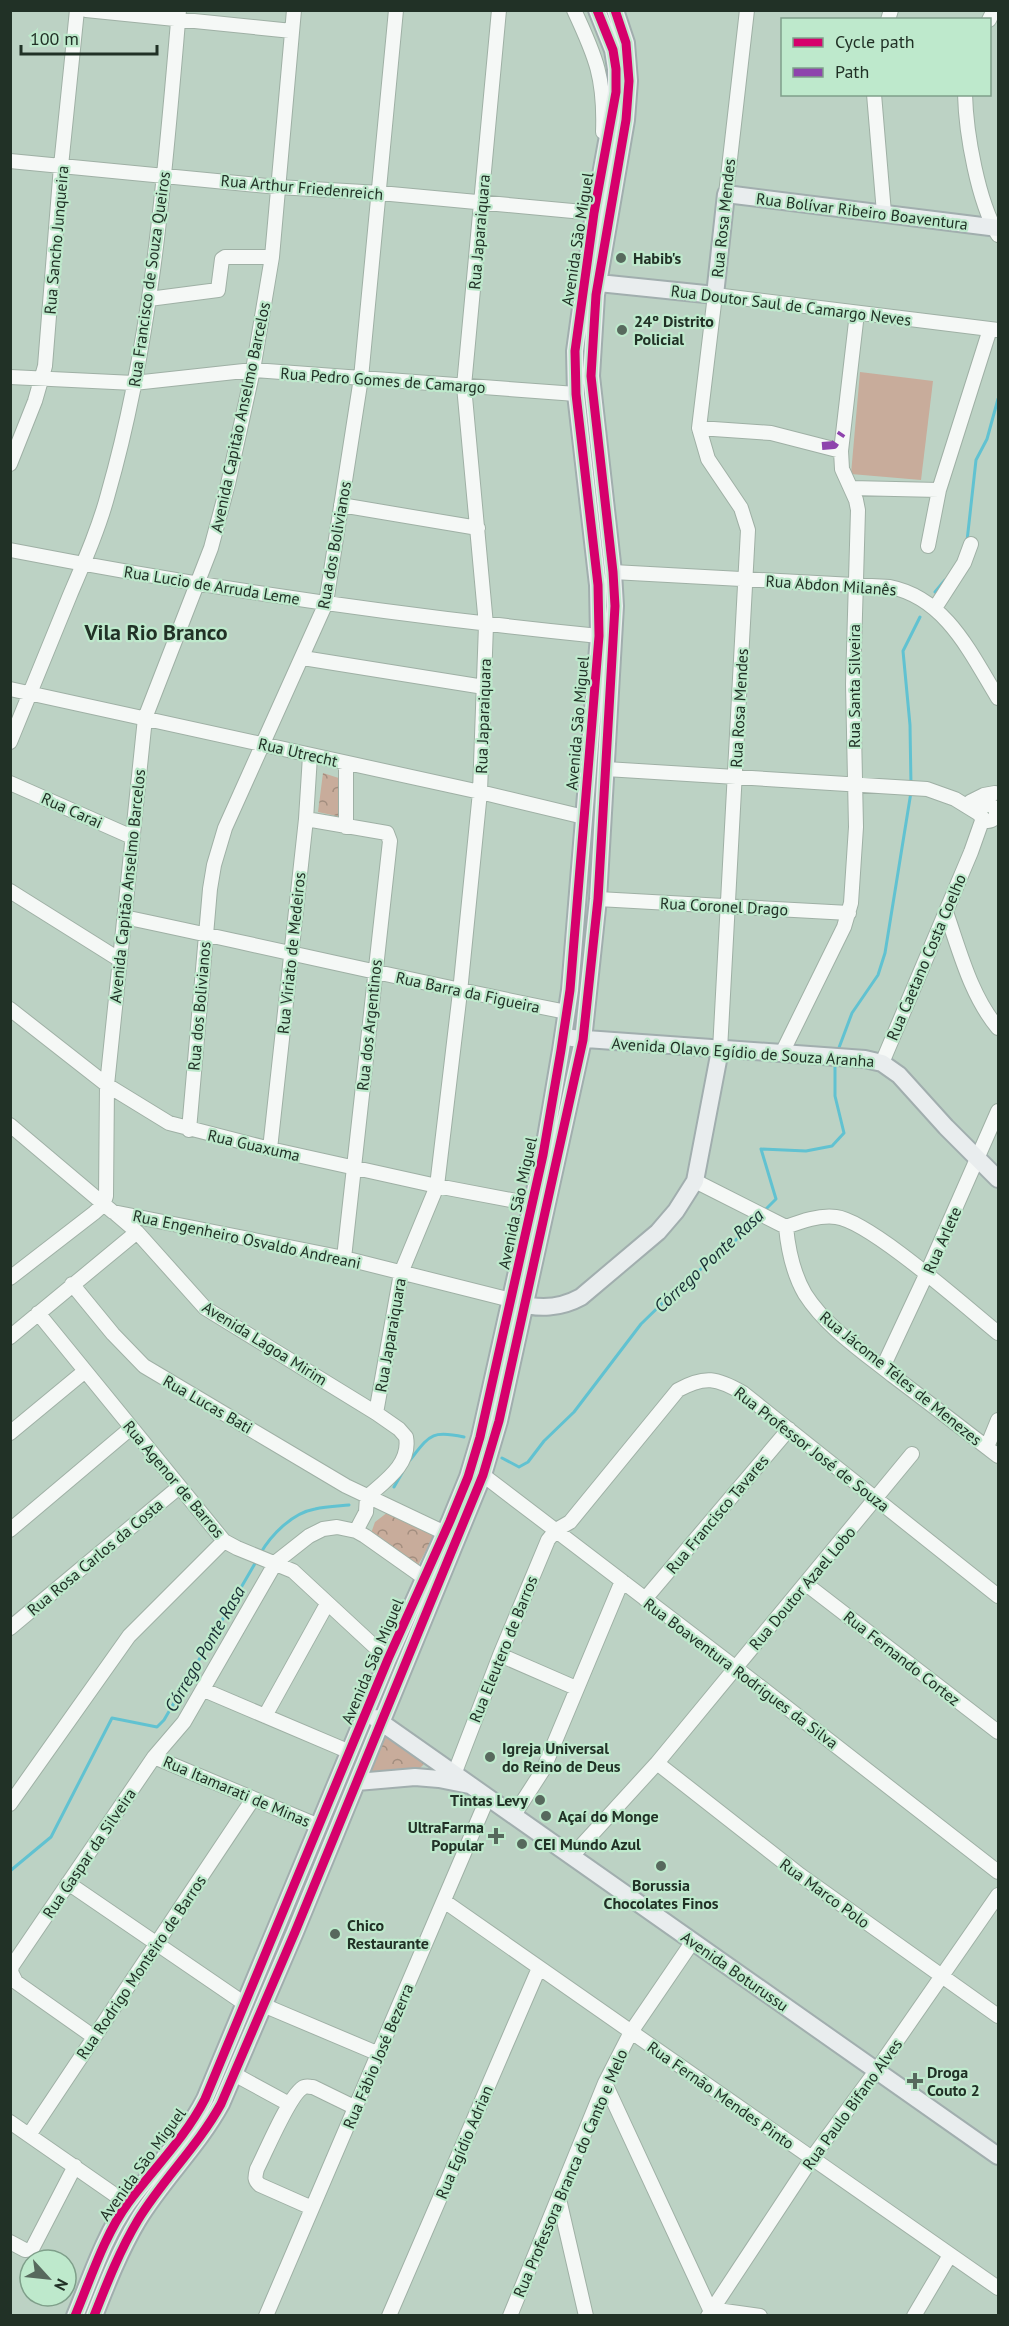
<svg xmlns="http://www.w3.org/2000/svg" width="1009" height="2326" viewBox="0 0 1009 2326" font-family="'PT Sans',sans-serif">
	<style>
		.park { fill: url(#park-crowns) }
		.pitch { fill: #c8ac9b }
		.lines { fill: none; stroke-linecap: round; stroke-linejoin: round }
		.stream { stroke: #61c2d1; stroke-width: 3 }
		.minor-casing { stroke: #9fb0a5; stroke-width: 16 }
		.major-casing { stroke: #a1aeae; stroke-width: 20 }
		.minor { stroke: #f5f8f6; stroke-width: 14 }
		.major { stroke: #e9edee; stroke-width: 16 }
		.quiet { stroke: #8e44ad; stroke-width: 8; stroke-dasharray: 15 8; stroke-linecap: butt }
		.cycleway-casing { stroke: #bee9cc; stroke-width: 13 }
		.cycleway { stroke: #d6006c; stroke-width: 9 }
		.poi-dot { fill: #57695d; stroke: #bee9cc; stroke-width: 2 }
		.labels { text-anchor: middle; stroke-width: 4.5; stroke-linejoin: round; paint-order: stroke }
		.street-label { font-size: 16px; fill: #213126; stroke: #bee9cc }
		.poi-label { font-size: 16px; font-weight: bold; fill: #213126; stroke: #bee9cc; text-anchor: start }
		.water-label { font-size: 18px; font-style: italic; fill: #182d33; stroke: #bee9cc }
		.district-label { font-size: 22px; font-weight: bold; fill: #213126; stroke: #bee9cc }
	</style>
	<defs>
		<pattern id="park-crowns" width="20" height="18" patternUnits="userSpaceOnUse" patternTransform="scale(1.5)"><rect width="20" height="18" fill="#c8ac9b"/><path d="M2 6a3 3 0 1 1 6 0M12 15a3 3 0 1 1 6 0" fill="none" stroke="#a28d7e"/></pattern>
	</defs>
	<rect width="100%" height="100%" fill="#bcd2c4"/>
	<path class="park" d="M323 773 345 780 346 818 318 812Z
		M388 1512 436 1533 417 1567 370 1536 375 1522Z
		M384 1726 425 1763 416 1772 362 1779Z"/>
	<path class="pitch" d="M860 372 933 381 921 480 851 474Z"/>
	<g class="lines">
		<path class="stream" d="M967 541 976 460 987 439 998 399
			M935 592 945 580
			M911 785 910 725 903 651 920 617
			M837 1053 852 1013 878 975 885 953 911 792
			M765 1210 776 1199 761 1149 806 1151 832 1146 844 1133 835 1096V1062
			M502 1458 519 1467 528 1462 544 1441 574 1412 641 1324 681 1285 731 1245 758 1217
			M410 1460C430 1435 431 1430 464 1437
			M394 1487 402 1473
			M260 1554C271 1535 292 1513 315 1509 326 1506 338 1506 349 1505
			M10 1871 51 1837 112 1718 157 1727 164 1720 257 1560"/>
		<g class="minor-casing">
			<path id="minor" d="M86 10 292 31
				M574 10C596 57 605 79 603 132
				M888 20 891 10
				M989 20 994 10
				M874 94 884 213
				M965 94C966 134 978 201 998 235
				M10 161 278 187 380 193 594 213
				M726 194 747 10
				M149 299 218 290 222 259 225 257H272
				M10 377 134 383 253 370 576 394
				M699 428 771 433 841 451
				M10 464 35 401 45 366 61 166 77 10
				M851 488 939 490
				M341 505 478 528
				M928 546 939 490 990 329
				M10 550C205 588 402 616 599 636
				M613 572 890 587C946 598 971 654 998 698
				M935 608 964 563 971 544
				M303 658 484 687
				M10 689 480 792 584 817
				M10 742C30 693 50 644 70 595 84 562 99 528 108 494 153 337 165 172 179 10
				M606 769 927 789 955 799 981 815
				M10 783 132 837
				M970 802 984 795 995 793
				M980 813a8 8 0 1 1 16 0a8 8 0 1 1-16 0Z
				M306 819 387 833 390 841 344 1258
				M346 827V764
				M10 891 120 960
				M598 899 849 913
				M946 912C960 952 971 996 998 1028
				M124 917C272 948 419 983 567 1012
				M10 1009 107 1085 169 1123 270 1149 437 1186 532 1204
				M720 1050 748 530 741 508 708 459 699 428 715 295 998 330
				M782 1053 844 927 851 903 856 827 853 684 858 510 856 500 842 469 841 451 857 313
				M882 1063 971 852 983 818
				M10 1125 113 1212 344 1258 511 1300
				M189 1130 210 889 214 865 225 828 326 603 361 378 396 10
				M270 1149 306 819 310 756
				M695 1181 786 1227C802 1221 819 1215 836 1217 870 1221 967 1308 998 1333
				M116 1214 137 1232 205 1308 376 1413 399 1429 406 1437C411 1464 385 1481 367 1497
				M786 1227C788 1248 794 1275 805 1294 826 1327 862 1351 892 1375 928 1402 963 1429 998 1456
				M10 1278 94 1213 103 1205 106 1196 107 1085 145 718 211 548 228 484 253 370 272 257 294 10
				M72 1284 113 1334 144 1366 346 1486 445 1533
				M38 1313 224 1541 237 1548 293 1571 388 1659
				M10 1337 137 1232
				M883 1367 926 1275 998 1111
				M376 1413 401 1273 437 1186 460 992 480 792 486 625 464 386 499 10
				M10 1433 85 1371
				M987 1447 998 1420
				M483 1475 736 1668 998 1872
				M10 1530 131 1428
				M356 1531 366 1512 367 1497
				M806 1584 998 1732
				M645 1599 789 1429
				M10 1628 179 1487
				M500 1655 576 1688
				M204 1690 350 1752
				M265 1716 327 1604
				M154 1757 319 1826
				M657 1763 800 1875 998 2016
				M455 1772 500 1655 548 1540 556 1530 570 1522 678 1390C705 1375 717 1378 743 1393L998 1596
				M10 1804 129 1636 224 1541
				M514 1815 543 1770 622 1581
				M572 1856 657 1763 912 1454
				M68 1883 245 2004
				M444 1901 998 2288
				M263 2005 379 2054
				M94 2037 16 1982 11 1972 12 1966 154 1757 184 1722 276 1562 309 1536 323 1529 337 1527 356 1531 365 1536 423 1577 434 1582
				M234 2074 289 2104
				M605 2083 713 2316
				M10 2122 128 2204
				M29 2135 253 1799
				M559 2199 586 2316
				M312 2208 260 2185C254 2180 255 2177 257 2169 265 2154 290 2093 304 2087 308 2086 309 2087 313 2087L356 2108
				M10 2242 25 2250 32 2249 75 2166
				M710 2309 760 2316
				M266 2316 488 1797
				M389 2316 539 1968
				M510 2316 605 2083 631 2032 693 1941
				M708 2316 812 2158 876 2071 998 1895
				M914 2316 950 2255"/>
		</g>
		<g class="major-casing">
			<path id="major" d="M589 282 715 295 726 194 998 228
				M572 1038 865 1059 882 1063 899 1075 946 1127 998 1179
				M516 1302C538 1310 561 1308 581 1297L658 1232 676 1211 695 1181 720 1050
				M375 1718 998 2156
				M357 1782 415 1777 439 1779 469 1785
				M75 2316C91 2278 104 2236 128 2203 154 2168 185 2138 205 2099L388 1659 450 1521 468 1477 480 1437 543 1155 561 1050 570 990 599 636 598 585 576 394 575 351 594 213 616 92V69L613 50 597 10
				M94 2316C107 2283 120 2250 138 2220 163 2179 198 2146 221 2104L295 1932 483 1475 499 1421 583 1040 598 899 615 606 613 572 591 376 596 295 626 120 629 81 626 43 615 10"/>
		</g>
		<use href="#minor" class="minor"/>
		<use href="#major" class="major"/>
		<path class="quiet" d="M822 446 834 445 842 433"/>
		<g class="cycleway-casing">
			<path id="cycleway" d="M75 2316C91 2278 104 2236 128 2203 154 2168 185 2138 205 2099L388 1659 450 1521 468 1477 480 1437 543 1155 561 1050 570 990 599 636 598 585 576 394 575 351 594 213 616 92V69L613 50 597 10
				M94 2316C107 2283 120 2250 138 2220 163 2179 198 2146 221 2104L295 1932 483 1475 499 1421 583 1040 598 899 615 606 613 572 591 376 596 295 626 120 629 81 626 43 615 10"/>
		</g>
		<use href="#cycleway" class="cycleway"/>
	</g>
	<g class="poi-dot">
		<circle cx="621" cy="258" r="6"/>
		<circle cx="622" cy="330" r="6"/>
		<circle cx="490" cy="1757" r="6"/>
		<circle cx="540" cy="1800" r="6"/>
		<circle cx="546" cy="1816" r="6"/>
		<path d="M493 1827h6v6h6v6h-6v6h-6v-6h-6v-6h6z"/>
		<circle cx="522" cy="1844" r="6"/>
		<circle cx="661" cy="1866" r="6"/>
		<circle cx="335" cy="1934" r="6"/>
		<path d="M912 2072h6v6h6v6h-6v6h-6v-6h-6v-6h6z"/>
	</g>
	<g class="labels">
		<g class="street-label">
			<text transform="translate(302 187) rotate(5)" y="6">Rua Arthur Friedenreich</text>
			<text transform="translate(862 211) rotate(7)" y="6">Rua Bolívar Ribeiro Boaventura</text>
			<text transform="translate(723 218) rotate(-84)" y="6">Rua Rosa Mendes</text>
			<text transform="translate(479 232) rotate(-85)" y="6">Rua Japaraiquara</text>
			<text transform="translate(577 239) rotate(-81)" y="6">Avenida São Miguel</text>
			<text transform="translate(56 240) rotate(-85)" y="6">Rua Sancho Junqueira</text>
			<text transform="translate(149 279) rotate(-82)" y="6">Rua Francisco de Souza Queiros</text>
			<text transform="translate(791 305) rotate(7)" y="6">Rua Doutor Saul de Camargo Neves</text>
			<text transform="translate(383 380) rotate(4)" y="6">Rua Pedro Gomes de Camargo</text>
			<text transform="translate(240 417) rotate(-78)" y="6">Avenida Capitão Anselmo Barcelos</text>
			<text transform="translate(334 545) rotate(-80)" y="6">Rua dos Bolivianos</text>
			<text transform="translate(212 585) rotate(9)" y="6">Rua Lucio de Arruda Leme</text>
			<text transform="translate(831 585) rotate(4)" y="6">Rua Abdon Milanês</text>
			<text transform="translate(854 686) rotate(-90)" y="6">Rua Santa Silveira</text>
			<text transform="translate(739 708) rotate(-87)" y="6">Rua Rosa Mendes</text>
			<text transform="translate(483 716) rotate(-88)" y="6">Rua Japaraiquara</text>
			<text transform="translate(577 723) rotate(-85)" y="6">Avenida São Miguel</text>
			<text transform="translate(298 752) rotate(13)" y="6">Rua Utrecht</text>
			<text transform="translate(72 810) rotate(24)" y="6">Rua Carai</text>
			<text transform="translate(127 886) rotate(-84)" y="6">Avenida Capitão Anselmo Barcelos</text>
			<text transform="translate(724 906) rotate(3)" y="6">Rua Coronel Drago</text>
			<text transform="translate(291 953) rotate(-84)" y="6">Rua Viriato de Medeiros</text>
			<text transform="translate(926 957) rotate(-67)" y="6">Rua Caetano Costa Coelho</text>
			<text transform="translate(468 992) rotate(12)" y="6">Rua Barra da Figueira</text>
			<text transform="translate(199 1006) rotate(-85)" y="6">Rua dos Bolivianos</text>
			<text transform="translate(369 1025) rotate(-84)" y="6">Rua dos Argentinos</text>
			<text transform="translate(743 1052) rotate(4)" y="6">Avenida Olavo Egídio de Souza Aranha</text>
			<text transform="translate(254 1145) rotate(13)" y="6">Rua Guaxuma</text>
			<text transform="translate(517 1203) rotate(-78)" y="6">Avenida São Miguel</text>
			<text transform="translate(247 1239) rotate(12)" y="6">Rua Engenheiro Osvaldo Andreani</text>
			<text transform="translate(942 1240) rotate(-66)" y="6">Rua Arlete</text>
			<text transform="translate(390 1335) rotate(-80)" y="6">Rua Japaraiquara</text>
			<text transform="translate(265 1343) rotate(32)" y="6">Avenida Lagoa Mirim</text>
			<text transform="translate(901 1378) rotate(39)" y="6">Rua Jácome Téles de Menezes</text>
			<text transform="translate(208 1404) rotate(30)" y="6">Rua Lucas Bati</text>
			<text transform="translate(812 1449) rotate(38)" y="6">Rua Professor José de Souza</text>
			<text transform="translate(174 1479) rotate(50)" y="6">Rua Agenor de Barros</text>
			<text transform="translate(717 1514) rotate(-50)" y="6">Rua Francisco Tavares</text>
			<text transform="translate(95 1557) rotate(-40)" y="6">Rua Rosa Carlos da Costa</text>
			<text transform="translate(802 1588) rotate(-50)" y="6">Rua Doutor Azael Lobo</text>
			<text transform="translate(503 1649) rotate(-68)" y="6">Rua Eleutero de Barros</text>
			<text transform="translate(902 1658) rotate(38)" y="6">Rua Fernando Cortez</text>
			<text transform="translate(372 1661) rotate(-67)" y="6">Avenida São Miguel</text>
			<text transform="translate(741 1673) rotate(37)" y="6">Rua Boaventura Rodrigues da Silva</text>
			<text transform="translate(237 1791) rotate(23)" y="6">Rua Itamarati de Minas</text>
			<text transform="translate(89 1853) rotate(-56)" y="6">Rua Gaspar da Silveira</text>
			<text transform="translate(825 1893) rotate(36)" y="6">Rua Marco Polo</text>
			<text transform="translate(141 1967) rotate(-56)" y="6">Rua Rodrigo Monteiro de Barros</text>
			<text transform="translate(735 1971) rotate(35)" y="6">Avenida Boturussu</text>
			<text transform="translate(378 2056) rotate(-67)" y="6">Rua Fábio José Bezerra</text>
			<text transform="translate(721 2095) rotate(35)" y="6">Rua Fernão Mendes Pinto</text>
			<text transform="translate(852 2104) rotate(-54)" y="6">Rua Paulo Bifano Alves</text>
			<text transform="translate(464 2142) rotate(-67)" y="6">Rua Egídio Adrian</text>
			<text transform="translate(142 2164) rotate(-54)" y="6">Avenida São Miguel</text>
			<text transform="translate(570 2173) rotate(-67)" y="6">Rua Professora Branca do Canto e Melo</text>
		</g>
		<g class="poi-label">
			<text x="633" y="264">Habib's</text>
			<text x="634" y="327">24º Distrito<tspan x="634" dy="18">Policial</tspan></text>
			<text x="502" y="1754">Igreja Universal<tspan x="502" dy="18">do Reino de Deus</tspan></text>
			<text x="528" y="1806" text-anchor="end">Tintas Levy</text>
			<text x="558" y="1822">Açaí do Monge</text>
			<text x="484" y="1833" text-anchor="end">UltraFarma<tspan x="484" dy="18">Popular</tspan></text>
			<text x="534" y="1850">CEI Mundo Azul</text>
			<text x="661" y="1891" text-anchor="middle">Borussia<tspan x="661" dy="18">Chocolates Finos</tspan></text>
			<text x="347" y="1931">Chico<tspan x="347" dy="18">Restaurante</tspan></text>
			<text x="927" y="2078">Droga<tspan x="927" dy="18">Couto 2</tspan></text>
		</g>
		<g class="water-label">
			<text transform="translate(709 1261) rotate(-43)" y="6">Córrego Ponte Rasa</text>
			<text transform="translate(205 1649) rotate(-60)" y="6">Córrego Ponte Rasa</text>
		</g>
		<g class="district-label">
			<text x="156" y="640">Vila Rio Branco</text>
		</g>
	</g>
	<rect width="1009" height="2326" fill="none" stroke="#213126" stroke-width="24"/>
	<rect x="781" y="18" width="210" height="78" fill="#bee9cc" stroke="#7f9f8a" stroke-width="1.5"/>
	<rect x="793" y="38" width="30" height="9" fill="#d6006c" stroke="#7f9f8a" stroke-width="1.5"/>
	<text x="835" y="48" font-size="18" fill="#213126">Cycle path</text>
	<rect x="793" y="68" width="30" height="9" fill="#8e44ad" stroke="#7f9f8a" stroke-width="1.5"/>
	<text x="835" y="78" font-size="18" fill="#213126">Path</text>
	<g transform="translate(48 2278) rotate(117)"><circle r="28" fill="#bee9cc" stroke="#7f9f8a" stroke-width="1.5"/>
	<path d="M0-4.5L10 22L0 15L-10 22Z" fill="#57695d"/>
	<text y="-9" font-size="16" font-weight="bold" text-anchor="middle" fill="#213126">N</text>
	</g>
	<path d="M21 45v9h136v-9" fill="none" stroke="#213126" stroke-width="3"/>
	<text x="30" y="45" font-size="18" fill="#213126" stroke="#bee9cc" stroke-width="4.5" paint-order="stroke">100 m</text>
</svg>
